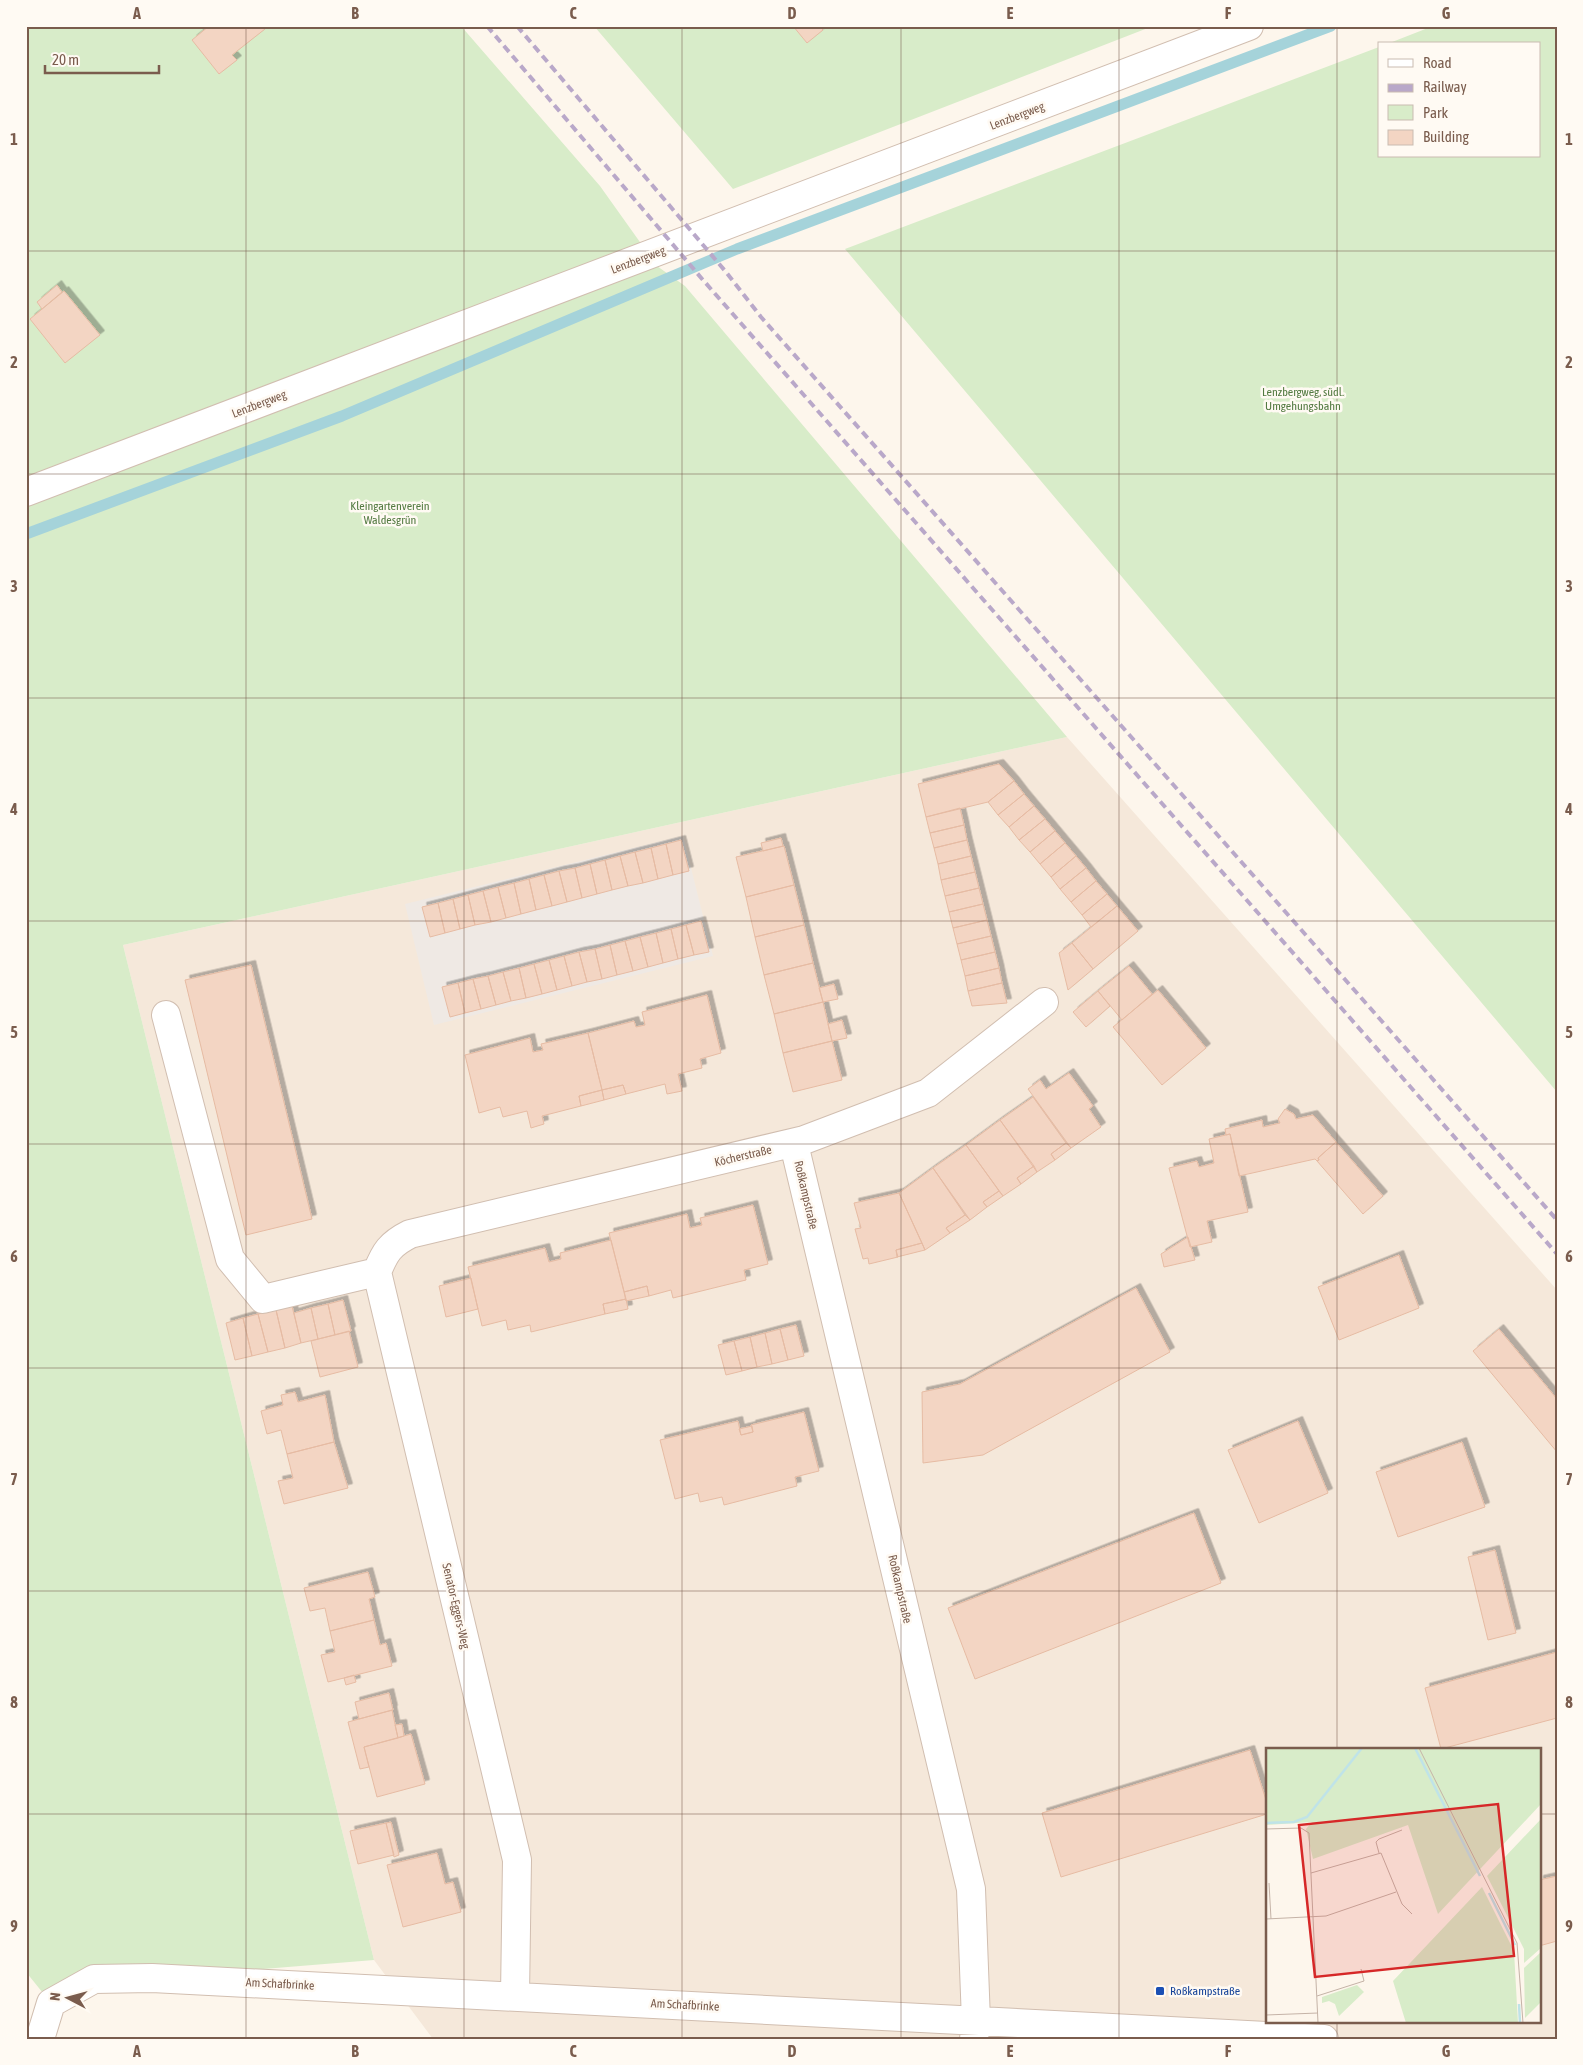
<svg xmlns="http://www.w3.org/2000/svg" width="1583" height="2065" viewBox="0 0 1583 2065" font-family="'Asap Condensed',sans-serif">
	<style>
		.residential { fill: #f5e8da; fill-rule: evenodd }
		.industrial { fill: #efe9e4 }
		.green { fill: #d8ecc9 }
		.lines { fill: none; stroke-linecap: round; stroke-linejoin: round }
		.stream { stroke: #a5d3da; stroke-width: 11 }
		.building { fill: #f3d5c3; stroke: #e6bba3; filter: url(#shadow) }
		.minor-casing { stroke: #d1beb0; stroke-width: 30 }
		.minor { stroke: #fff; stroke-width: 28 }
		.rail { stroke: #b9a8c9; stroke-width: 4; stroke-dasharray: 8 5; stroke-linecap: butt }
		.grid { fill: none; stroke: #7a5c4d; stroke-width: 1; stroke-opacity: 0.55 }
		.transit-dot { fill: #1a4fb4; stroke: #fffaf3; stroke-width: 2 }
		.labels { text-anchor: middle; stroke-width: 5; stroke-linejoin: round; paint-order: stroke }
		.street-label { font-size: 12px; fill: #7a5c4d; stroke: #fffaf3 }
		.park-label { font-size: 12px; fill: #537a41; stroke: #fffaf3 }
		.transit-label { font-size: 12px; fill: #164399; stroke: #fffaf3; text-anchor: start }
		.inset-river { fill: none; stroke: #bfe3e8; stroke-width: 2.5 }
		.inset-road { fill: none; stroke: #c5b3a7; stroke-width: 1 }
		.view { fill: #d62828; fill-opacity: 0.15; stroke: #d62828; stroke-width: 2.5 }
		.inset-edge { fill: none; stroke: #7a5c4d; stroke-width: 2.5 }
		.neatline { fill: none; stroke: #7a5c4d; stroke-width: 2 }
		.grid-label { font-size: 16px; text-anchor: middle; font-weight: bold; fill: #7a5c4d }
	</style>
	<defs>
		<filter id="shadow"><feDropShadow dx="4.5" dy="-4.5" stdDeviation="0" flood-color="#0004"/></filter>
	</defs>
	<rect width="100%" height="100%" fill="#fdf6ec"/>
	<path class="residential" d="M1067 737 1557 1290V2039H433L374 1960 123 945ZM1267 1749H1539V2021H1267Z"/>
	<path class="industrial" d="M683 836 713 956 434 1025 405 904Z"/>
	<path class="green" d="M26 26H461L600 186 657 266 685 286 1067 737 123 945 374 1960 152 1978 51 2003 26 1972Z
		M594 26H1153L733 189Z
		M1433 26H1557V1092L845 249 1379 47V156H1539V44H1387Z"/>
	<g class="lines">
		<path class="stream" d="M26 534 342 416 737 249 1331 26"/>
	</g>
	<path class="building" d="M209 26H262L265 29 232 55 237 60 219 74 192 40Z
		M793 26H820L823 30 807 43Z
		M57 285 62 292 42 309 37 302Z
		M64 291 100 335 65 363 30 319Z
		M999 764 1014 781 988 802 926 817 918 784Z
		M1014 781 1024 794 998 815 988 802Z
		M1024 794 1034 806 1009 827 998 815Z
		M1034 806 1045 819 1019 840 1009 827Z
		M960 808 964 825 930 833 926 817Z
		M1045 819 1055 831 1030 852 1019 840Z
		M964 825 967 840 934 848 930 833Z
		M1055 831 1065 843 1040 864 1030 852Z
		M781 838 783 846 763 851 761 843Z
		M681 840 689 871 673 875 666 844Z
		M967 840 971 856 938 864 934 848Z
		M1065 843 1076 856 1051 877 1040 864Z
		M666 844 673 875 658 879 651 848Z
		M784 846 794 885 746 897 736 857Z
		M651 848 658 879 643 883 635 852Z
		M635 852 643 883 628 886 620 856Z
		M620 856 628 886 612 890 605 860Z
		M971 856 975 872 941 880 938 864Z
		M1076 856 1086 868 1060 889 1051 877Z
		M605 860 612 890 597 894 590 864Z
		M590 864 597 894 582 898 575 868Z
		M575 868 582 898 567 902 559 871Z
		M1086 868 1096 881 1071 902 1060 889Z
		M559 871 567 902 552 906 544 875Z
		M975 872 979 888 945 896 941 880Z
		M544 875 552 906 536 910 529 879Z
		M529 879 536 910 521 914 514 883Z
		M1096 881 1107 894 1082 915 1071 902Z
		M514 883 521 914 506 918 498 887Z
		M794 885 804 925 755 937 746 897Z
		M498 887 506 918 491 922 483 891Z
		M979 888 983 904 949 912 945 896Z
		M483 891 491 922 475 925 468 895Z
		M1107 894 1117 906 1091 927 1082 915Z
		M468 895 475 925 460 929 453 899Z
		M453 899 460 929 445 933 438 903Z
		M438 903 445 933 430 937 422 907Z
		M983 904 987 920 953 928 949 912Z
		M1117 906 1138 931 1093 969 1072 943Z
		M987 920 991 936 957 944 953 928Z
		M701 921 709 952 694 955 686 925Z
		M686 925 694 955 678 959 671 929Z
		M804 925 813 963 764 975 755 937Z
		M671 929 678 959 663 963 656 933Z
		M656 933 663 963 648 967 640 937Z
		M991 936 995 952 961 960 957 944Z
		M640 937 648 967 633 971 625 941Z
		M625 941 633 971 617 975 610 945Z
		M1072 943 1093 969 1068 990 1059 953Z
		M610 945 617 975 602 979 595 949Z
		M595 949 602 979 587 982 579 952Z
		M579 952 587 982 572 986 564 956Z
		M995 952 999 968 965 976 961 960Z
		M564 956 572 986 557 990 549 960Z
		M549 960 557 990 542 994 534 964Z
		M813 963 823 1002 774 1014 764 975Z
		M534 964 542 994 526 998 519 968Z
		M251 965 312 1219 246 1235 185 980Z
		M1129 966 1152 994 1122 1020 1098 991Z
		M519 968 526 998 511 1001 503 972Z
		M999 968 1002 983 968 991 965 976Z
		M503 972 511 1001 496 1005 488 976Z
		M488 976 496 1005 481 1009 473 979Z
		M473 979 481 1009 465 1013 458 983Z
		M458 983 465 1013 450 1017 442 987Z
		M1002 983 1007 1003 972 1006 968 991Z
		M834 984 838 999 823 1002 819 988Z
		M1158 990 1206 1048 1162 1085 1113 1027Z
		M1098 991 1110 1006 1086 1027 1073 1012Z
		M707 995 721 1053 700 1059 702 1068 678 1074 682 1091 667 1094 665 1084 626 1094 623 1085 602 1090 588 1033 634 1021 636 1027 645 1025 642 1012Z
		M823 1002 832 1041 783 1053 774 1014Z
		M842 1020 847 1038 832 1041 828 1024Z
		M588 1033 602 1090 579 1096 581 1106 542 1116 544 1124 531 1128 527 1111 503 1117 500 1107 479 1113 465 1055 530 1038 533 1052 543 1050 541 1044Z
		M832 1041 842 1080 793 1092 783 1053Z
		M1069 1073 1093 1106 1089 1109 1101 1127 1071 1148 1028 1089 1040 1080 1046 1089Z
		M623 1085 626 1094 604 1100 602 1090Z
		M602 1090 604 1100 581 1106 579 1096Z
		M1033 1097 1066 1143 1051 1154 1055 1160 1037 1172 1000 1120Z
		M1285 1109 1294 1114 1296 1119 1313 1115 1336 1142 1318 1158 1319 1160 1317 1161 1315 1159 1239 1176 1230 1134 1226 1135 1225 1129 1262 1120 1263 1127 1280 1123 1278 1119Z
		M1000 1120 1034 1166 1017 1178 1021 1184 1003 1196 966 1145Z
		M1230 1134 1248 1212 1207 1221 1212 1242 1190 1247 1169 1168 1197 1161 1199 1167 1214 1163 1209 1139Z
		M1336 1142 1383 1196 1363 1214 1317 1161 1319 1160 1318 1158Z
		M1066 1143 1071 1148 1055 1160 1051 1154Z
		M966 1145 999 1191 983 1202 987 1207 970 1220 933 1168Z
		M1034 1166 1037 1172 1021 1184 1017 1178Z
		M933 1168 965 1215 946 1228 950 1233 925 1250 899 1193Z
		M999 1191 1003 1196 987 1207 983 1202Z
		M899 1193 922 1243 896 1250 898 1257 869 1264 868 1258 863 1259 855 1229 861 1228 854 1203Z
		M753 1205 768 1264 744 1270 746 1280 673 1298 671 1290 649 1296 647 1286 624 1292 609 1233 687 1214 690 1228 702 1225 700 1218Z
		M965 1215 970 1220 950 1233 946 1228Z
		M1188 1237 1195 1260 1164 1267 1161 1254Z
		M611 1240 626 1299 603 1304 605 1314 531 1332 530 1325 508 1330 506 1320 482 1326 468 1267 545 1248 549 1262 561 1259 560 1253Z
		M922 1243 925 1250 897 1257 896 1250Z
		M1399 1255 1419 1308 1339 1340 1318 1287Z
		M471 1278 478 1309 446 1317 439 1286Z
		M647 1286 649 1296 626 1301 624 1292Z
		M1136 1288 1170 1352 983 1455 923 1463 922 1392 960 1384Z
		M626 1299 628 1309 605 1314 603 1304Z
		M343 1300 351 1331 335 1335 328 1304Z
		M328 1304 335 1335 318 1339 311 1308Z
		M292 1306 301 1343 285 1348 276 1310Z
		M311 1308 318 1339 301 1343 294 1313Z
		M276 1310 285 1348 268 1352 258 1314Z
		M258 1314 268 1352 252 1356 243 1318Z
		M243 1318 252 1356 235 1360 226 1323Z
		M796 1325 804 1356 788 1360 780 1329Z
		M780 1329 788 1360 772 1364 765 1333Z
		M1499 1329 1557 1399V1452L1473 1351Z
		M349 1331 358 1367 320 1377 311 1341Z
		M765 1333 772 1364 757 1367 750 1337Z
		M750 1337 757 1367 742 1371 734 1341Z
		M734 1341 742 1371 726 1375 718 1345Z
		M295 1392 298 1402 325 1395 334 1442 287 1454 281 1430 267 1434 261 1411 283 1405 281 1395Z
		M804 1412 819 1471 795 1477 797 1486 724 1505 722 1497 700 1502 698 1493 675 1499 660 1440 738 1421 741 1435 753 1432 751 1425Z
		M1298 1421 1328 1493 1259 1523 1228 1450Z
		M752 1426 753 1432 741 1435 739 1429Z
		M334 1442 348 1488 284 1504 278 1481 293 1478 287 1454Z
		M1462 1442 1485 1507 1398 1537 1376 1472Z
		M1194 1513 1221 1583 975 1679 948 1608Z
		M1495 1550 1516 1633 1488 1640 1468 1557Z
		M368 1572 375 1597 369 1599 374 1620 330 1631 325 1608 310 1611 304 1588Z
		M374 1620 380 1645 386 1643 392 1666 328 1682 321 1655 335 1652 330 1631Z
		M1557 1652V1718L1441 1749 1425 1688Z
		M354 1675 356 1682 346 1685 344 1678Z
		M389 1693 393 1710 359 1719 355 1702Z
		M392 1710 398 1738 364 1747 369 1767 360 1769 348 1722Z
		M402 1724 404 1736 398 1738 395 1725Z
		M411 1734 425 1784 377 1797 364 1747Z
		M1250 1750 1267 1803V1814L1061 1877 1042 1813Z
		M391 1822 399 1855 394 1857 386 1823Z
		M386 1823 394 1855 358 1864 350 1831Z
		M437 1853 445 1884 453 1882 461 1912 403 1927 387 1865Z
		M1557 1876V1941L1539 1946V1880Z"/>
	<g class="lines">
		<g class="minor-casing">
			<path id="minor" d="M26 492 1249 26
				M166 1015 230 1259 263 1299 377 1272
				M794 1144 971 1889 976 2021 974 2039
				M515 1995 517 1860 377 1272C385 1252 390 1244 410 1234L804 1140 928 1093 1044 1002
				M40 2039 51 2003 94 1979 152 1978 1324 2039"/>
		</g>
		<use href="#minor" class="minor"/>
		<path class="rail" d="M487 26 703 280 1557 1254
			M517 26 726 272 761 317 1557 1220"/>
	</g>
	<path class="grid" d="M246 26V2039M464 26V2039M682 26V2039M901 26V2039M1119 26V2039M1337 26V1749M26 251H1557M26 474H1557M26 698H1557M26 921H1557M26 1144H1557M26 1368H1557M26 1591H1557M26 1814H1267M1539 1814H1557M1337 2021V2039"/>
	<rect class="transit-dot" x="1155" y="1986" width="10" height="10" rx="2.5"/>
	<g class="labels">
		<g class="street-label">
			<text transform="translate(1017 116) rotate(-21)" y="4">Lenzbergweg</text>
			<text transform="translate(638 260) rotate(-21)" y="4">Lenzbergweg</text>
			<text transform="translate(259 404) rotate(-21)" y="4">Lenzbergweg</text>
			<text transform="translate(743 1156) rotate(-13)" y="4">Köcherstraße</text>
			<text transform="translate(806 1195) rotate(77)" y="4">Roßkampstraße</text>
			<text transform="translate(900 1589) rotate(77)" y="4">Roßkampstraße</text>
			<text transform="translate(456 1606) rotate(77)" y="4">Senator-Eggers-Weg</text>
			<text transform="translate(280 1984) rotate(3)" y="4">Am Schafbrinke</text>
			<text transform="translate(685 2005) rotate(3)" y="4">Am Schafbrinke</text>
		</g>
		<g class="park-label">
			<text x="1303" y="396">Lenzbergweg, südl.<tspan x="1303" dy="14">Umgehungsbahn</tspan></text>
			<text x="390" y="510">Kleingartenverein<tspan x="390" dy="14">Waldesgrün</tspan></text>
		</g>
		<g class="transit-label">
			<text x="1170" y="1995">Roßkampstraße</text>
		</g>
	</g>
	<g transform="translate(1266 1748)">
		<rect width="275" height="275" fill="#fdf6ec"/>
		<path d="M0 0H275V56L172 166 142 77 47 111 40 81 46 74 0 77ZM275 71V200L258 215V201L221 128ZM216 139 248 203 252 275H140L127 233ZM275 204V254L259 270 258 220ZM91 237 98 244 73 268 69 256 63 253 56 255V249Z" fill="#d8ecc9"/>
		<path class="inset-river" d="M149 0 214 128M0 75 28 74 41 69 96 0M223 145 249 197M253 256 254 275"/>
		<path class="inset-road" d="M153 0 251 195 257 275M0 81 35 80 43 85 52 275M113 105 110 94 113 91 136 82M45 125 115 105 136 156 146 166M3 135 5 171M0 171 60 168 130 144M51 248 98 233 95 221M0 267 52 265"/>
		<path class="view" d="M232 56 248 208 49 229 33 77Z"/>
		<rect width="275" height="275" class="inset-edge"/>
	</g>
	<rect width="1583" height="2065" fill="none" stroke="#fffaf3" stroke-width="55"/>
	<rect x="1378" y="42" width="162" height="115" fill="#fffaf3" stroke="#cabbb1"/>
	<rect x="1388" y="59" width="25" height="8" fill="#ffffff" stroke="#cabbb1"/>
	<text x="1423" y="68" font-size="15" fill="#7a5c4d">Road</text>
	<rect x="1388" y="84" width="25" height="8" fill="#b9a8c9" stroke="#cabbb1"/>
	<text x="1423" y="92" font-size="15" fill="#7a5c4d">Railway</text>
	<rect x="1388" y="105" width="25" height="15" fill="#d8ecc9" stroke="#cabbb1"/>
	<text x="1423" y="118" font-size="15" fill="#7a5c4d">Park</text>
	<rect x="1388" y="130" width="25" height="15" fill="#f3d5c3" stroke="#cabbb1"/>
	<text x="1423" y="142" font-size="15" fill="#7a5c4d">Building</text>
	<g transform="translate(68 1998) rotate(276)" stroke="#fffaf3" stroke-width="4" paint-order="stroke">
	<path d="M0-4L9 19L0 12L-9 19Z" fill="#7a5c4d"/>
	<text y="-8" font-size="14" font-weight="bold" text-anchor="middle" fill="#7a5c4d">N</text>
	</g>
	<path d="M45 65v8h114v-8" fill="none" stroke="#7a5c4d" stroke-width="2.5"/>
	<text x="52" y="65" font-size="15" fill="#7a5c4d" stroke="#fffaf3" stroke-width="4" paint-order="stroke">20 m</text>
	<rect x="28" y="28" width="1528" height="2010" class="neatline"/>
	<g class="grid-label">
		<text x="137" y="19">A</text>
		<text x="355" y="19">B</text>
		<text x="573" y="19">C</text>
		<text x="792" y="19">D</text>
		<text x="1010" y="19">E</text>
		<text x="1228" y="19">F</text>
		<text x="1446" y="19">G</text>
		<text x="14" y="145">1</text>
		<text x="1569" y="145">1</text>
		<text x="14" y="368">2</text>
		<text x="1569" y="368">2</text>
		<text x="14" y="592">3</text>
		<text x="1569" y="592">3</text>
		<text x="14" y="815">4</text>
		<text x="1569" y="815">4</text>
		<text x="14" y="1038">5</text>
		<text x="1569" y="1038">5</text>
		<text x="14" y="1262">6</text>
		<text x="1569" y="1262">6</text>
		<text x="14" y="1485">7</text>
		<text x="1569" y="1485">7</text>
		<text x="14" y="1708">8</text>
		<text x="1569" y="1708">8</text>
		<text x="14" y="1932">9</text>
		<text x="1569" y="1932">9</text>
		<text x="137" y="2057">A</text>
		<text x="355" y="2057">B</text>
		<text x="573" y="2057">C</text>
		<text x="792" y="2057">D</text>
		<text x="1010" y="2057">E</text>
		<text x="1228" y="2057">F</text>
		<text x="1446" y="2057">G</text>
	</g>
</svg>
